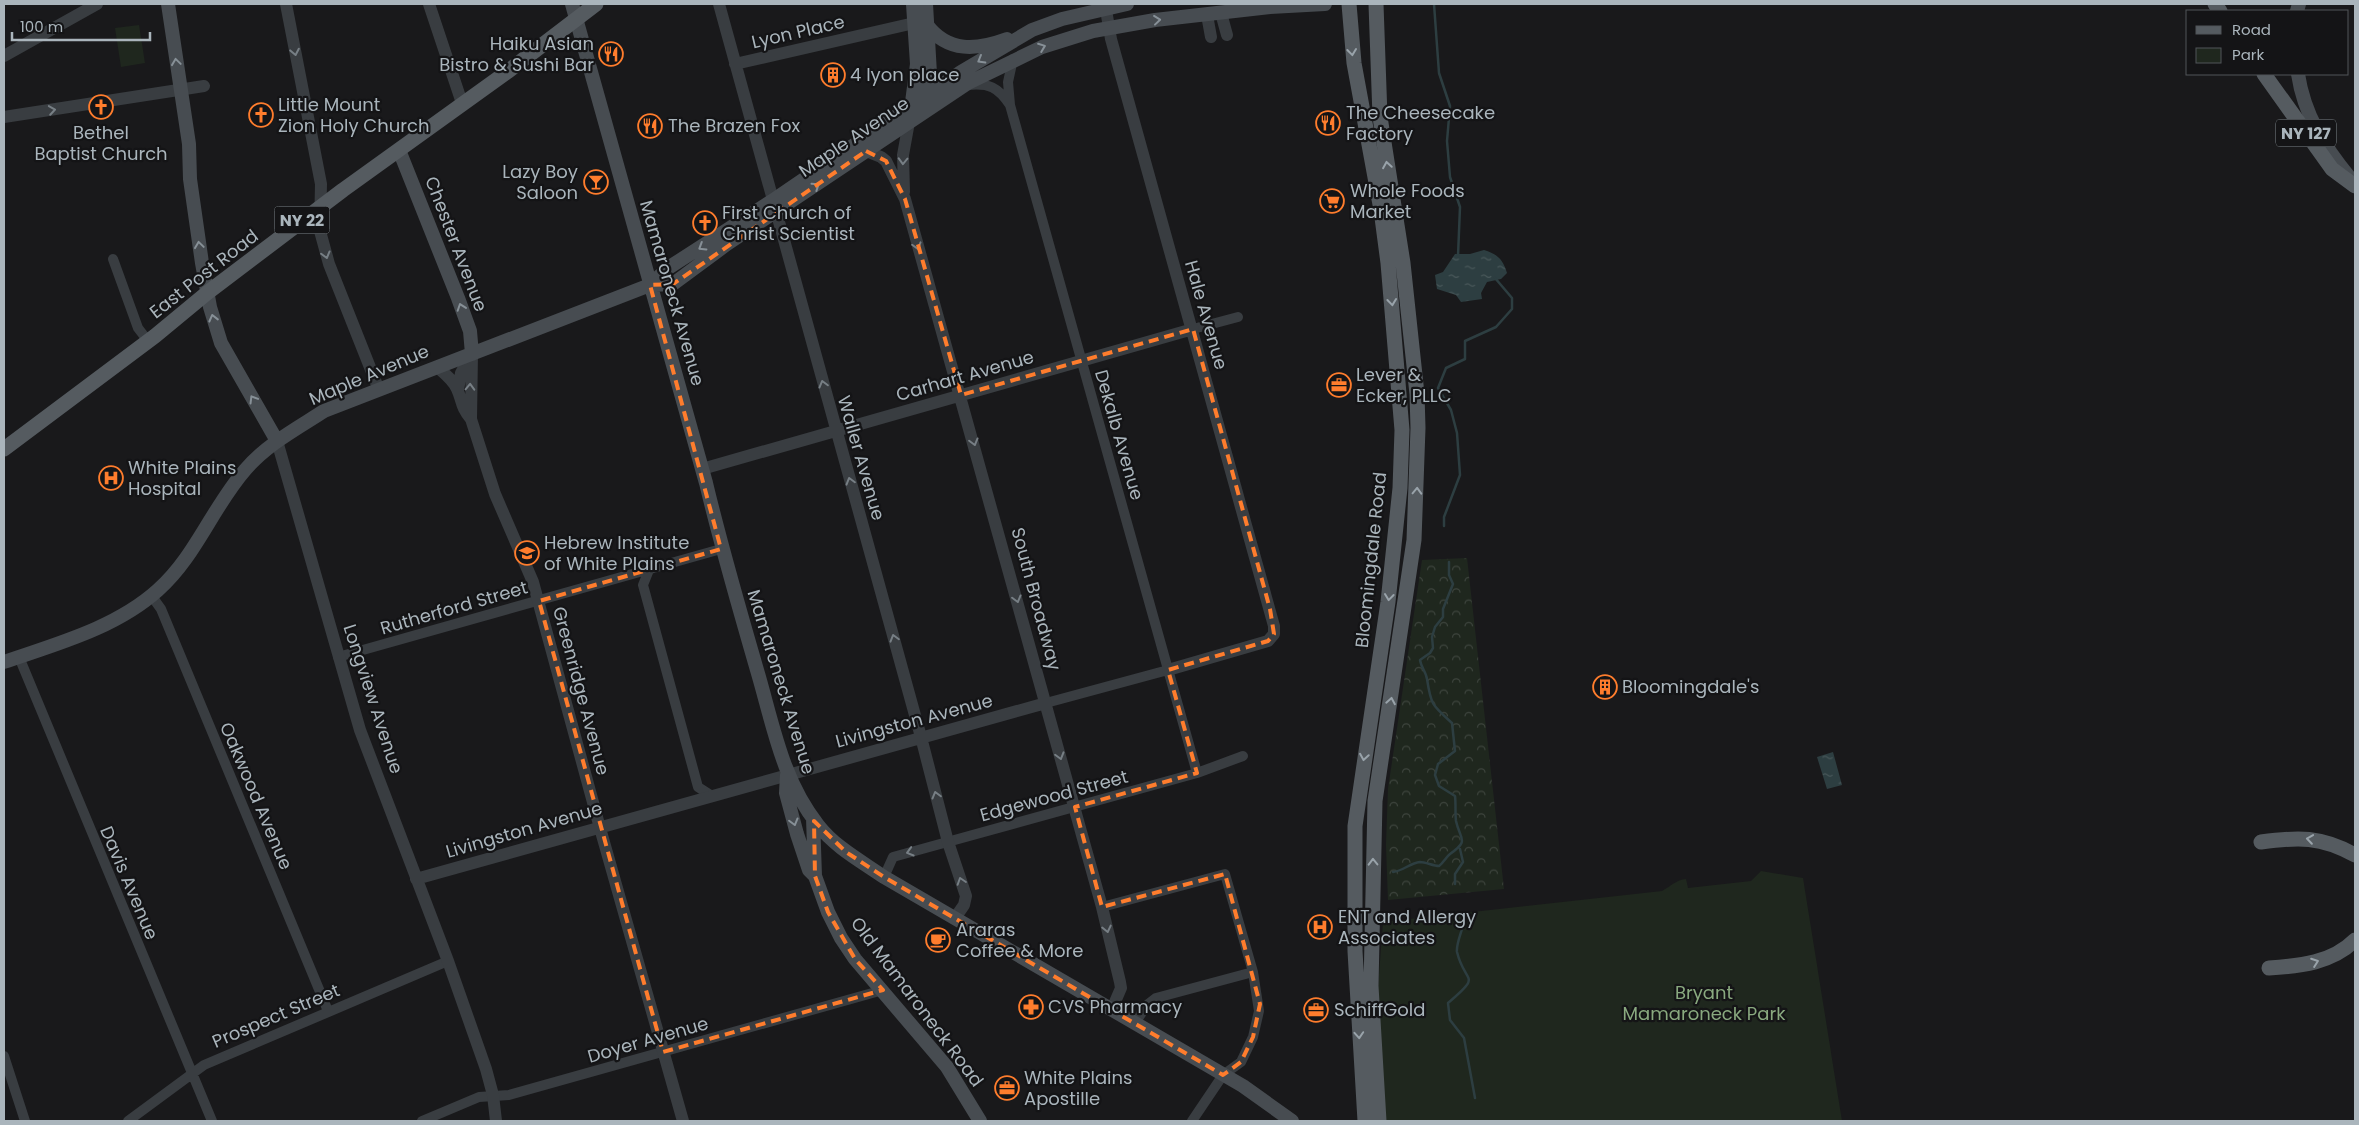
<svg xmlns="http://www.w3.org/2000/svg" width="2359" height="1125" viewBox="0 0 2359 1125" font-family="Poppins,sans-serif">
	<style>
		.forest { fill: url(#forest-crowns) }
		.green { fill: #1f271e }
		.water { fill: url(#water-ripples) }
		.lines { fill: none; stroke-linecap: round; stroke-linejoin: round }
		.stream { stroke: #2d3e41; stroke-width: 2.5 }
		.minor { stroke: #393d41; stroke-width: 10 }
		.tertiary { stroke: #393d41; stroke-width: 12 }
		.secondary { stroke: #474c51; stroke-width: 14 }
		.primary { stroke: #555b60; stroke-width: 15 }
		.oneway { stroke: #879097 }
		.oneway2 { stroke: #777f85 }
		.oneway3 { stroke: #99a3aa }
		.marked { fill: none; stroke: #ff7d2d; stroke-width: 4; stroke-dasharray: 10 6; stroke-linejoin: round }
		.labels { text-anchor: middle; stroke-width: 4.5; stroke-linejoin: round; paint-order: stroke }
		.shield { fill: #141416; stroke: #7d858a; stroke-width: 1 }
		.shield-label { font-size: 16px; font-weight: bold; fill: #aab5bc }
		.street-label { font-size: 18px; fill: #aab5bc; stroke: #141416 }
		.poi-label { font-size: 18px; fill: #aab5bc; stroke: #141416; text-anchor: start }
		.park-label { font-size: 18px; fill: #89a97f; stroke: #141416 }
	</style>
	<defs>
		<pattern id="forest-crowns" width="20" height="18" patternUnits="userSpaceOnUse" patternTransform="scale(1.25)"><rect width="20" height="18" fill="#1f271e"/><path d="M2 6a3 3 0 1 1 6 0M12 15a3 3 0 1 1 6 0" fill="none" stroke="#3d443d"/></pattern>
		<pattern id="water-ripples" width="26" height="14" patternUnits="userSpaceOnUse" patternTransform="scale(1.25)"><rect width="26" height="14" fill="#2d3e41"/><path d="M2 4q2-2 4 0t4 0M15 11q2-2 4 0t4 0" fill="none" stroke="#49585a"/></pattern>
	</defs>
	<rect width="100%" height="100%" fill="#19191b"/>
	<path class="forest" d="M1467 558 1504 889 1388 900 1386 845 1388 789 1422 560Z"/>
	<path class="green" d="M139 25 145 63 121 67 115 28Z
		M1761 871 1803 878 1842 1121H1385L1378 987 1383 922 1662 891C1671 886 1676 880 1686 879L1688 888 1751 881Z"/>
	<path class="water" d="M1484 250C1497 254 1503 259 1507 273L1501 279 1487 282 1481 293 1482 299 1461 302 1456 295 1437 289 1435 275 1443 272 1455 254H1470Z
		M1833 752 1842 785 1827 789 1817 757Z"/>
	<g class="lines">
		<path class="stream" d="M1434 4 1439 73 1450 106 1447 141 1450 177 1460 207 1458 256
			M1444 526V517L1460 475 1457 433 1451 410 1438 388 1446 368 1465 359V341L1496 327 1512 309V298L1495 278
			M1393 872C1403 871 1410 863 1420 862 1426 862 1433 866 1439 866 1444 862 1446 857 1450 854 1470 840 1460 840 1456 821 1455 813 1456 804 1455 796L1439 786 1435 775 1438 764 1455 751 1452 723C1432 705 1431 705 1427 679 1426 672 1421 667 1420 660L1430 653 1433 648 1432 637 1435 627 1443 617V609L1453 584 1449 575V562
			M1455 884V874L1463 862 1460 849
			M1462 929C1460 936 1456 946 1457 952 1465 985 1483 973 1448 1003L1450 1020 1464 1038 1475 1098"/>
		<path class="minor" d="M1013 59 1008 82 1010 105 1197 773
			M968 85C989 83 998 87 1010 105
			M113 259 138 328 148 341
			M1193 329 1238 317
			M649 570 643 585 698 787 712 796
			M151 595 161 609 328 1011
			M19 657 212 1121
			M338 657 721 549
			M1046 703 1168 670
			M884 877 893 857 1197 773 1243 756
			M1102 907 1225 874 1253 972 1259 1011 1253 1037 1241 1062 1223 1075 1192 1121
			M1135 1023 1147 1005 1156 998 1253 972
			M4 1056 25 1121
			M128 1121 204 1065 448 961
			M422 1121 479 1097 509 1095 883 990"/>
		<path class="tertiary" d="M286 4 321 184 320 231 329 264 379 390
			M429 4 462 103
			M719 4 921 737 948 842 966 896 964 905 955 918
			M1105 4 1111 39 1274 626V634L1268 641 1168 670
			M1221 13 1227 35
			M1207 15 1211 37
			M4 56 97 4
			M735 64 923 21
			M4 117 204 86
			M866 151 881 157 886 161 905 199 1102 907 1120 982 1121 988 1112 1009
			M904 192 903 155 909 122
			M472 354 471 419 495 494 533 582 600 828 683 1121
			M437 367C445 374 453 380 457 389 463 402 460 406 471 419
			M458 390 461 373 470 356
			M277 441 360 730 448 961 486 1069 493 1095 496 1121
			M702 469 1193 329
			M416 879 1046 703"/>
		<path class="secondary" d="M168 4 189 144 190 179 202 263 210 307 221 343 277 441
			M572 4 706 483C721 546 739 608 757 670 773 724 782 780 818 825 835 847 861 861 884 877L1243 1086 1292 1121
			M2297 11 2299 4
			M927 25C948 53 977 50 1007 39
			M2298 74C2304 114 2324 147 2350 178
			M923 99 930 74 926 4
			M911 110 917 64 913 4
			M399 150 458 298 470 331 472 354
			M650 285 668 268 772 201 961 72 1032 30 1062 19 1127 4
			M4 662C56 644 116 628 158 590 196 556 212 508 245 470 266 445 296 429 324 411L650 285 673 284 727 244 968 83 1042 47 1093 31 1155 20 1270 7 1325 4
			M787 775 786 793 797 834 809 870 815 876 828 912 841 938 855 959 947 1067 980 1121
			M813 818 815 876"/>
		<path class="primary" d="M1349 4 1354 63 1381 210 1388 263 1402 430 1400 488 1388 602 1355 826V951L1365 1121
			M1376 4 1380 117 1403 263 1417 394 1418 428 1414 540 1375 801 1371 986 1379 1121
			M2215 4 2220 11
			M2264 74 2332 169 2355 186
			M4 449 155 336 207 293 343 190 507 72 596 4
			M2261 842C2298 837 2321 836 2355 855
			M2269 968C2300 966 2332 963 2355 940"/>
	</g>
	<defs><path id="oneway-chevron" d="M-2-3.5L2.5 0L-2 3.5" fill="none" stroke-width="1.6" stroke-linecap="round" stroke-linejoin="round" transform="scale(1.25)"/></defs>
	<g class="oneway">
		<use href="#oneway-chevron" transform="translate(1157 20) rotate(-6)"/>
		<use href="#oneway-chevron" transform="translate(1042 47) rotate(-21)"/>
		<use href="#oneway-chevron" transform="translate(981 60) rotate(150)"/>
		<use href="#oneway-chevron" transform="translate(176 62) rotate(-98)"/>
		<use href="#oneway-chevron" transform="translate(816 186) rotate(-34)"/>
		<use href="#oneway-chevron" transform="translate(199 245) rotate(-98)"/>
		<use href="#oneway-chevron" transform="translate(702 247) rotate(148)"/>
		<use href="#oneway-chevron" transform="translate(461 307) rotate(-109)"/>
		<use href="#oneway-chevron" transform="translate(213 318) rotate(-104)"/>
		<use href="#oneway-chevron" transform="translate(253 399) rotate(-121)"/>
		<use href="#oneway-chevron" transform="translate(794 822) rotate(75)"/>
	</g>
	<g class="oneway2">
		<use href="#oneway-chevron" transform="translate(295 52) rotate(79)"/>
		<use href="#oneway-chevron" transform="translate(52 110) rotate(-9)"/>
		<use href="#oneway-chevron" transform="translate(903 161) rotate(92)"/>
		<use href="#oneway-chevron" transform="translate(917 246) rotate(74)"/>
		<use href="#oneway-chevron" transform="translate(326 255) rotate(75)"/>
		<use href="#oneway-chevron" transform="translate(823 384) rotate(-105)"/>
		<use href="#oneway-chevron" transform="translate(470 387) rotate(-88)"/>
		<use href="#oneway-chevron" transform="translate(974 442) rotate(75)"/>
		<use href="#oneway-chevron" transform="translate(850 481) rotate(-106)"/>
		<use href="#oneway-chevron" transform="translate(1017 599) rotate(75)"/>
		<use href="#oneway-chevron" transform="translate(894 638) rotate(-106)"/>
		<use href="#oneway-chevron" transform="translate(1060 756) rotate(74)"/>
		<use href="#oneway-chevron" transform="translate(936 795) rotate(-105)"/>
		<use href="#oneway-chevron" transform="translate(910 852) rotate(164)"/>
		<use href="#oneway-chevron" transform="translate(961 881) rotate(-108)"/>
		<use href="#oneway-chevron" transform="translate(1107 929) rotate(77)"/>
	</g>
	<g class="oneway3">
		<use href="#oneway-chevron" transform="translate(1352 52) rotate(83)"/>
		<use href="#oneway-chevron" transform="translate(1387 165) rotate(-99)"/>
		<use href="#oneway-chevron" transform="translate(1392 302) rotate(84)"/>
		<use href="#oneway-chevron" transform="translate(1417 491) rotate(-88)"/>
		<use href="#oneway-chevron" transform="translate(1389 597) rotate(97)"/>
		<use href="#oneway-chevron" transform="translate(1391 701) rotate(-80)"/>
		<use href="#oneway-chevron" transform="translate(1364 757) rotate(99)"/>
		<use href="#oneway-chevron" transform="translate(2310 839) rotate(-172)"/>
		<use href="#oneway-chevron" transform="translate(1373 862) rotate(-91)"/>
		<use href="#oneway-chevron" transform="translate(2315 962) rotate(-20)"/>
		<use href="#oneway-chevron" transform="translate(1359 1035) rotate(86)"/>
	</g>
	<path class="marked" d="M866 151 886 161 905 199 961 395 1193 329 1270 609 1274 634 1268 641 1168 670 1197 773 1075 807 1102 907 1225 874 1260 1004 1253 1037 1241 1062 1223 1075 884 877 846 852 814 821 815 876 828 912 855 959 883 990 663 1052 539 601 721 549 650 285 673 284Z"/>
	<defs>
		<g id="restaurant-ring" transform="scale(1.25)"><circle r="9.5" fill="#141416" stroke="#ff7d2d" stroke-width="1.5"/><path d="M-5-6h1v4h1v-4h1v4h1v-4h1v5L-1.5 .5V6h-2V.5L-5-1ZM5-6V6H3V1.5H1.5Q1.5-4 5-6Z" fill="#ff7d2d"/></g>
		<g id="building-ring" transform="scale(1.25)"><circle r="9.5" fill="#141416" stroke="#ff7d2d" stroke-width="1.5"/><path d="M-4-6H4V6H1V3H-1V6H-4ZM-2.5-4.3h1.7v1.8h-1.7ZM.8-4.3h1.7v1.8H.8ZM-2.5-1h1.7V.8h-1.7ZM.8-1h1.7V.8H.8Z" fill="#ff7d2d"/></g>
		<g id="church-ring" transform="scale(1.25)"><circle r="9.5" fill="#141416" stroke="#ff7d2d" stroke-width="1.5"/><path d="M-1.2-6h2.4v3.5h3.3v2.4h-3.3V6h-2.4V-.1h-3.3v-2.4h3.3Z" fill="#ff7d2d"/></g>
		<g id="bar-ring" transform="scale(1.25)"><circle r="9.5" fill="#141416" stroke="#ff7d2d" stroke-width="1.5"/><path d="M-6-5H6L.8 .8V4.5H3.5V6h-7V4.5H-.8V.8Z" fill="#ff7d2d"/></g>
		<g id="supermarket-ring" transform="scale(1.25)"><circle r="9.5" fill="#141416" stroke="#ff7d2d" stroke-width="1.5"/><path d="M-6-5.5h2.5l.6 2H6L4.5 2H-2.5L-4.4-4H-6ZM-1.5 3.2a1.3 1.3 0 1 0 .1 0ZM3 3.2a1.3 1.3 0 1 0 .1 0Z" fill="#ff7d2d"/></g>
		<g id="office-ring" transform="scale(1.25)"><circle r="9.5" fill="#141416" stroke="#ff7d2d" stroke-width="1.5"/><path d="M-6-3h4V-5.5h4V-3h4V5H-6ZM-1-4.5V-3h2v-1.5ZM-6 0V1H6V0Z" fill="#ff7d2d"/></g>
		<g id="hospital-ring" transform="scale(1.25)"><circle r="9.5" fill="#141416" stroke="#ff7d2d" stroke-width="1.5"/><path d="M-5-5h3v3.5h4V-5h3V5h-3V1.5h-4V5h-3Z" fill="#ff7d2d"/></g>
		<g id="school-ring" transform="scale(1.25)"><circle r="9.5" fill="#141416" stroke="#ff7d2d" stroke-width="1.5"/><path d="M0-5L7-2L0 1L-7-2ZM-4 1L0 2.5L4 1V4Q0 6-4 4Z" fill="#ff7d2d"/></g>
		<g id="cafe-ring" transform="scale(1.25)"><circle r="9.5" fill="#141416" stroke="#ff7d2d" stroke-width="1.5"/><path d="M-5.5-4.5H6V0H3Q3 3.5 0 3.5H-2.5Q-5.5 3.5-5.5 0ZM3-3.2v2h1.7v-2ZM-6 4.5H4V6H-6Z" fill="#ff7d2d"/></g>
		<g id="pharmacy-ring" transform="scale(1.25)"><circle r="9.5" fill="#141416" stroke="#ff7d2d" stroke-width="1.5"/><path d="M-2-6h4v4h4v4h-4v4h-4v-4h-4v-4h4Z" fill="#ff7d2d"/></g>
	</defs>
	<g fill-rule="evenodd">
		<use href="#restaurant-ring" x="611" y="54"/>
		<use href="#building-ring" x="833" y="75"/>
		<use href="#church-ring" x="101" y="107"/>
		<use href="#church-ring" x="261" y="115"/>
		<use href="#restaurant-ring" x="1328" y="123"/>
		<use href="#restaurant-ring" x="650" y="126"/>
		<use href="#bar-ring" x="596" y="182"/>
		<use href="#supermarket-ring" x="1332" y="201"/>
		<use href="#church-ring" x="705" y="223"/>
		<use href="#office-ring" x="1339" y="385"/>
		<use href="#hospital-ring" x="111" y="478"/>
		<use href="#school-ring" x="527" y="553"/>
		<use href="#building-ring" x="1605" y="687"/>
		<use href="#hospital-ring" x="1320" y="927"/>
		<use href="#cafe-ring" x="938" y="940"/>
		<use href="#pharmacy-ring" x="1031" y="1007"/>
		<use href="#office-ring" x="1316" y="1010"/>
		<use href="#office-ring" x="1007" y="1088"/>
	</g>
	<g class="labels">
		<g class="shield">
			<rect x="2276" y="119.5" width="60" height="27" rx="4"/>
			<rect x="274.5" y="206.5" width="55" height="27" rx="4"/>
		</g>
		<g class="shield-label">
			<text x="2306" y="139">NY 127</text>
			<text x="302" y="226">NY 22</text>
		</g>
		<g class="street-label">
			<text transform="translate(798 32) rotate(-13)" y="6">Lyon Place</text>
			<text transform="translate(854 137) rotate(-34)" y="6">Maple Avenue</text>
			<text transform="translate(456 244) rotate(69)" y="6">Chester Avenue</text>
			<text transform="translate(204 274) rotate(-38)" y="6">East Post Road</text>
			<text transform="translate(672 293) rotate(74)" y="6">Mamaroneck Avenue</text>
			<text transform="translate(1206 315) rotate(74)" y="6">Hale Avenue</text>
			<text transform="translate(369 375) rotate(-23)" y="6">Maple Avenue</text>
			<text transform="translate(965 376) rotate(-16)" y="6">Carhart Avenue</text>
			<text transform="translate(1119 435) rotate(74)" y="6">Dekalb Avenue</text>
			<text transform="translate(861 458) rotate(74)" y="6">Waller Avenue</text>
			<text transform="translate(1371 560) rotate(-84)" y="6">Bloomingdale Road</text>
			<text transform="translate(1036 599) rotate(75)" y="6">South Broadway</text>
			<text transform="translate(454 608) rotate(-16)" y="6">Rutherford Street</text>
			<text transform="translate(781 682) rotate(73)" y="6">Mamaroneck Avenue</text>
			<text transform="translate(581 691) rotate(75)" y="6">Greenridge Avenue</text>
			<text transform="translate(373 699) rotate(72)" y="6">Longview Avenue</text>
			<text transform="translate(914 721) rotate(-15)" y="6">Livingston Avenue</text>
			<text transform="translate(256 796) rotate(67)" y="6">Oakwood Avenue</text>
			<text transform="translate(1054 796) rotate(-15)" y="6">Edgewood Street</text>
			<text transform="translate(524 830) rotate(-16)" y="6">Livingston Avenue</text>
			<text transform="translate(129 883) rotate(67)" y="6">Davis Avenue</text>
			<text transform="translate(917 1002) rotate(53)" y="6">Old Mamaroneck Road</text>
			<text transform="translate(276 1016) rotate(-23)" y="6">Prospect Street</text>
			<text transform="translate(648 1040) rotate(-16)" y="6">Doyer Avenue</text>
		</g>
		<g class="poi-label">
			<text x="594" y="50" text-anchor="end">Haiku Asian<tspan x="594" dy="21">Bistro &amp; Sushi Bar</tspan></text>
			<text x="850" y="81">4 lyon place</text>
			<text x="278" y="111">Little Mount<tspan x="278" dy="21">Zion Holy Church</tspan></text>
			<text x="1346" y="119">The Cheesecake<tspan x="1346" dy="21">Factory</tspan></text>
			<text x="668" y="132">The Brazen Fox</text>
			<text x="101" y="139" text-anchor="middle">Bethel<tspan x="101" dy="21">Baptist Church</tspan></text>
			<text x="578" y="178" text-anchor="end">Lazy Boy<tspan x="578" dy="21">Saloon</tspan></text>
			<text x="1350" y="197">Whole Foods<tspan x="1350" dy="21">Market</tspan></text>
			<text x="722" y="219">First Church of<tspan x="722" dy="21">Christ Scientist</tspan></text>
			<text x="1356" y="381">Lever &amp;<tspan x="1356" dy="21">Ecker, PLLC</tspan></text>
			<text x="128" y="474">White Plains<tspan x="128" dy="21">Hospital</tspan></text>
			<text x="544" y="549">Hebrew Institute<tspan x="544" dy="21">of White Plains</tspan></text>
			<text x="1622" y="693">Bloomingdale's</text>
			<text x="1338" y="923">ENT and Allergy<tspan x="1338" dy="21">Associates</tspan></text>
			<text x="956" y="936">Araras<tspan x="956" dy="21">Coffee &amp; More</tspan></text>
			<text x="1048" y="1013">CVS Pharmacy</text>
			<text x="1334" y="1016">SchiffGold</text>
			<text x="1024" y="1084">White Plains<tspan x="1024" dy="21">Apostille</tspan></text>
		</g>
		<g class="park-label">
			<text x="1704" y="999">Bryant<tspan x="1704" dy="21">Mamaroneck Park</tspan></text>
		</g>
	</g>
	<rect width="2359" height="1125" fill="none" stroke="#aab5bc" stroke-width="10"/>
	<rect x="2186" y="10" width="162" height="65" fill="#141416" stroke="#505458"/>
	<rect x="2196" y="26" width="25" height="8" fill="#555b60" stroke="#505458"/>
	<text x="2232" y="35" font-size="15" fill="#aab5bc">Road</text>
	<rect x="2196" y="48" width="25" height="15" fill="#1f271e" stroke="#505458"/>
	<text x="2232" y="60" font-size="15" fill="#aab5bc">Park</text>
	<path d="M12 32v8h138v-8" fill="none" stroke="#aab5bc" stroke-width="2.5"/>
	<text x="20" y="32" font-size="15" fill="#aab5bc" stroke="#141416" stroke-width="4" paint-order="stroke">100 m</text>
</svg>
